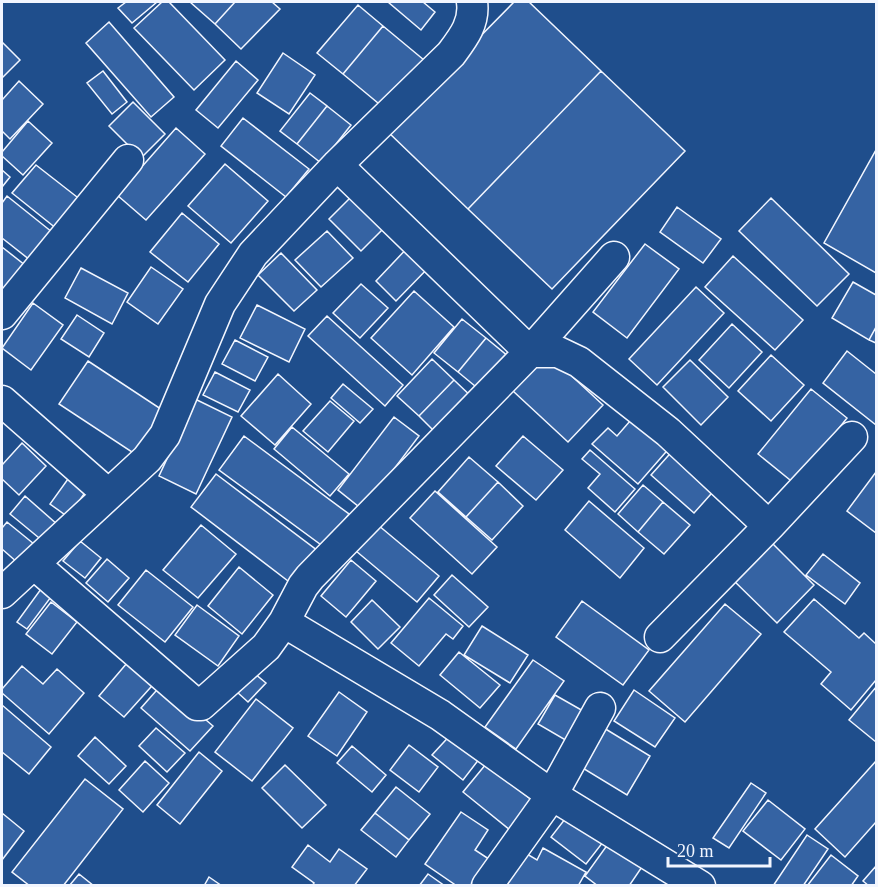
<svg xmlns="http://www.w3.org/2000/svg" width="878" height="887" viewBox="0 0 878 887" font-family="Georgia,serif">
	<style>
		.building { fill: #3563a3; stroke: #f2f6ff; stroke-width: 1.5 }
		.lines { fill: none; stroke-linecap: round; stroke-linejoin: round }
		.street-casing { stroke: #f2f6ff; stroke-width: 33 }
		.street { stroke: #1f4e8c; stroke-width: 30 }
	</style>
	<rect width="100%" height="100%" fill="#1f4e8c"/>
	<path class="building" d="M126 2H157L132 23 118 8Z
		M162 2H169L225 60 194 90 134 28Z
		M190 2H235L215 24Z
		M235 2H272L280 9 241 49 215 24Z
		M388 2H423L435 12 421 30Z
		M514 2H529L601 71 468 209 387 131Z
		M358 5 383 26 343 74 317 53Z
		M109 22 174 97 151 117 86 43Z
		M383 26 424 60 384 108 343 74Z
		M2 42 20 60 2 78Z
		M283 53 315 75 289 114 257 93Z
		M236 61 258 80 218 128 196 110Z
		M103 71 127 102 112 114 87 83Z
		M601 71 685 151 552 289 468 209Z
		M19 81 43 104 10 139 2 131V100Z
		M310 93 327 106 297 144 280 131Z
		M133 102 165 134 141 158 109 126Z
		M327 106 351 125 321 163 297 144Z
		M243 118 309 169 286 197 221 146Z
		M28 121 52 143 23 175 2 156V152Z
		M176 128 205 154 146 220 117 195Z
		M876 150V273L824 243Z
		M225 164 268 201 231 243 188 206Z
		M36 165 86 204 62 233 12 193Z
		M2 170 10 177 2 187Z
		M7 196 52 232 30 260 2 238V203Z
		M352 196 384 228 361 251 329 219Z
		M771 198 849 274 817 306 739 231Z
		M677 207 721 239 703 263 660 232Z
		M182 213 219 244 188 282 150 252Z
		M327 231 353 258 321 287 295 260Z
		M411 244 432 264 396 301 376 281Z
		M645 244 679 269 627 338 593 312Z
		M2 247 30 269 2 298Z
		M281 253 317 290 294 311 258 275Z
		M733 256 803 320 775 350 705 287Z
		M151 267 183 289 158 324 127 302Z
		M81 268 128 293 112 324 65 298Z
		M853 282 876 295V327L869 340 832 318Z
		M361 284 388 308 360 338 333 313Z
		M696 287 724 313 657 385 629 359Z
		M414 291 454 327 412 375 371 338Z
		M33 303 63 325 31 370 2 348Z
		M257 305 305 329 289 362 240 338Z
		M77 315 104 333 89 357 61 339Z
		M327 316 403 385 385 406 308 336Z
		M462 319 486 338 458 372 434 353Z
		M732 324 762 352 729 388 699 360Z
		M876 327V343L869 340Z
		M486 338 509 357 481 391 458 372Z
		M235 340 268 357 255 381 222 364Z
		M847 351 876 374V425L823 383Z
		M548 354 603 405 568 442 513 391Z
		M771 355 804 385 771 421 738 391Z
		M432 359 454 380 419 416 397 396Z
		M690 360 728 397 701 425 663 387Z
		M88 361 170 415 141 458 59 404Z
		M215 372 250 390 238 412 203 395Z
		M278 374 311 404 275 445 241 416Z
		M454 380 475 400 440 437 419 416Z
		M343 384 373 409 360 423 331 398Z
		M811 389 847 418 795 484 758 454Z
		M195 399 232 417 196 494 159 476Z
		M330 401 354 421 328 452 303 431Z
		M637 413 672 445 638 484 592 444 608 428 617 436Z
		M394 417 419 436 363 510 338 490Z
		M292 427 349 474 330 496 274 449Z
		M244 436 349 514 324 547 219 470Z
		M523 436 563 470 536 500 496 466Z
		M22 443 46 466 19 495 2 479V465Z
		M676 447 719 485 694 513 651 475Z
		M590 450 635 489 615 512 588 488 600 474 582 459Z
		M469 457 498 482 466 517 438 492Z
		M73 472 91 484 68 517 50 504Z
		M876 472V533L847 511Z
		M216 474 318 551 292 584 191 507Z
		M498 482 523 506 492 540 466 517Z
		M643 485 663 502 638 532 618 514Z
		M435 491 497 547 472 574 410 518Z
		M25 496 58 525 44 542 10 514Z
		M589 501 644 548 620 578 565 530Z
		M663 502 690 525 664 554 638 532Z
		M7 522 34 544 18 563 2 549V528Z
		M201 525 236 554 198 598 163 570Z
		M378 525 439 576 417 602 356 551Z
		M767 538 814 585 777 623 729 576Z
		M80 541 101 558 85 578 63 561Z
		M823 554 860 583 845 604 806 575Z
		M107 559 129 578 108 602 86 583Z
		M351 560 376 581 346 617 321 596Z
		M239 567 273 595 242 634 208 606Z
		M146 570 193 607 165 642 118 605Z
		M452 575 488 607 469 627 434 595Z
		M41 589 51 597 27 629 17 622Z
		M429 598 463 626 453 639 446 634 419 666 391 643Z
		M814 599 859 638 864 633 876 644V680L851 710 821 684 831 672 784 632Z
		M372 600 400 627 378 649 351 622Z
		M582 601 649 650 623 685 556 637Z
		M51 602 77 622 52 654 26 634Z
		M725 604 761 634 685 722 649 691Z
		M197 605 239 636 218 666 175 635Z
		M482 626 528 655 510 683 464 655Z
		M459 652 500 685 480 708 440 675Z
		M133 656 159 678 124 717 99 696Z
		M533 660 564 681 516 749 485 727Z
		M22 666 43 684 57 669 84 693 49 734 2 693V689Z
		M254 673 266 683 248 702 237 692Z
		M163 683 213 726 190 751 141 708Z
		M876 687V742L849 720Z
		M634 690 675 718 655 747 614 721Z
		M339 692 367 712 337 756 308 736Z
		M555 695 592 716 574 745 538 724Z
		M256 699 293 728 252 781 215 752Z
		M2 705 51 747 29 774 2 752Z
		M599 725 650 756 627 795 576 764Z
		M156 728 185 753 167 772 139 746Z
		M455 730 483 754 463 780 432 755Z
		M95 737 126 766 109 784 78 756Z
		M409 745 438 767 419 792 390 770Z
		M352 746 386 775 372 792 337 763Z
		M199 752 222 771 180 824 157 805Z
		M145 761 169 783 143 812 119 790Z
		M876 761V822L845 857 815 829Z
		M486 764 533 801 510 830 463 792Z
		M285 765 326 805 302 828 262 788Z
		M85 779 123 809 63 886H30L12 872Z
		M751 783 766 793 729 848 713 838Z
		M396 787 430 814 409 840 375 813Z
		M768 800 805 829 781 860 743 831Z
		M572 810 607 837 586 864 551 837Z
		M461 812 488 830 475 850 492 861 476 886H457L425 864Z
		M2 813 24 831 2 860Z
		M375 813 409 840 396 857 361 830Z
		M807 835 828 849 803 886H773Z
		M613 837 646 861 629 886H598L585 876Z
		M308 845 330 862 339 849 367 869 354 886H312L314 883 292 867Z
		M543 848 586 872 578 886H502L522 851 537 860Z
		M831 855 858 876 851 886H807Z
		M876 866V886H869L863 881Z
		M79 874 94 886H69Z
		M428 874 445 886H419Z
		M209 877 222 886H204Z"/>
	<g class="lines">
		<g class="street-casing">
			<path id="street" d="M337 165 530 352H558L579 362 668 432 769 526
				M614 257 530 352 310 577 303 586 284 622 440 715 552 795 700 886
				M2 314 128 160
				M2 401 108 494
				M34 564 197 705H201L266 647 284 622
				M2 593 147 459 165 435 220 304 253 254 337 165 451 54C463 38 475 23 472 2
				M660 637 769 526 852 437
				M487 886 552 795 600 708"/>
		</g>
		<use href="#street" class="street"/>
	</g>
	<rect width="878" height="887" fill="none" stroke="#f2f6ff" stroke-width="6"/>
	<path d="M668 857v9h102v-9" fill="none" stroke="#f2f6ff" stroke-width="3"/>
	<text x="677" y="857" font-size="18" fill="#f2f6ff" stroke="#1f4e8c" stroke-width="4.5" paint-order="stroke">20 m</text>
</svg>
